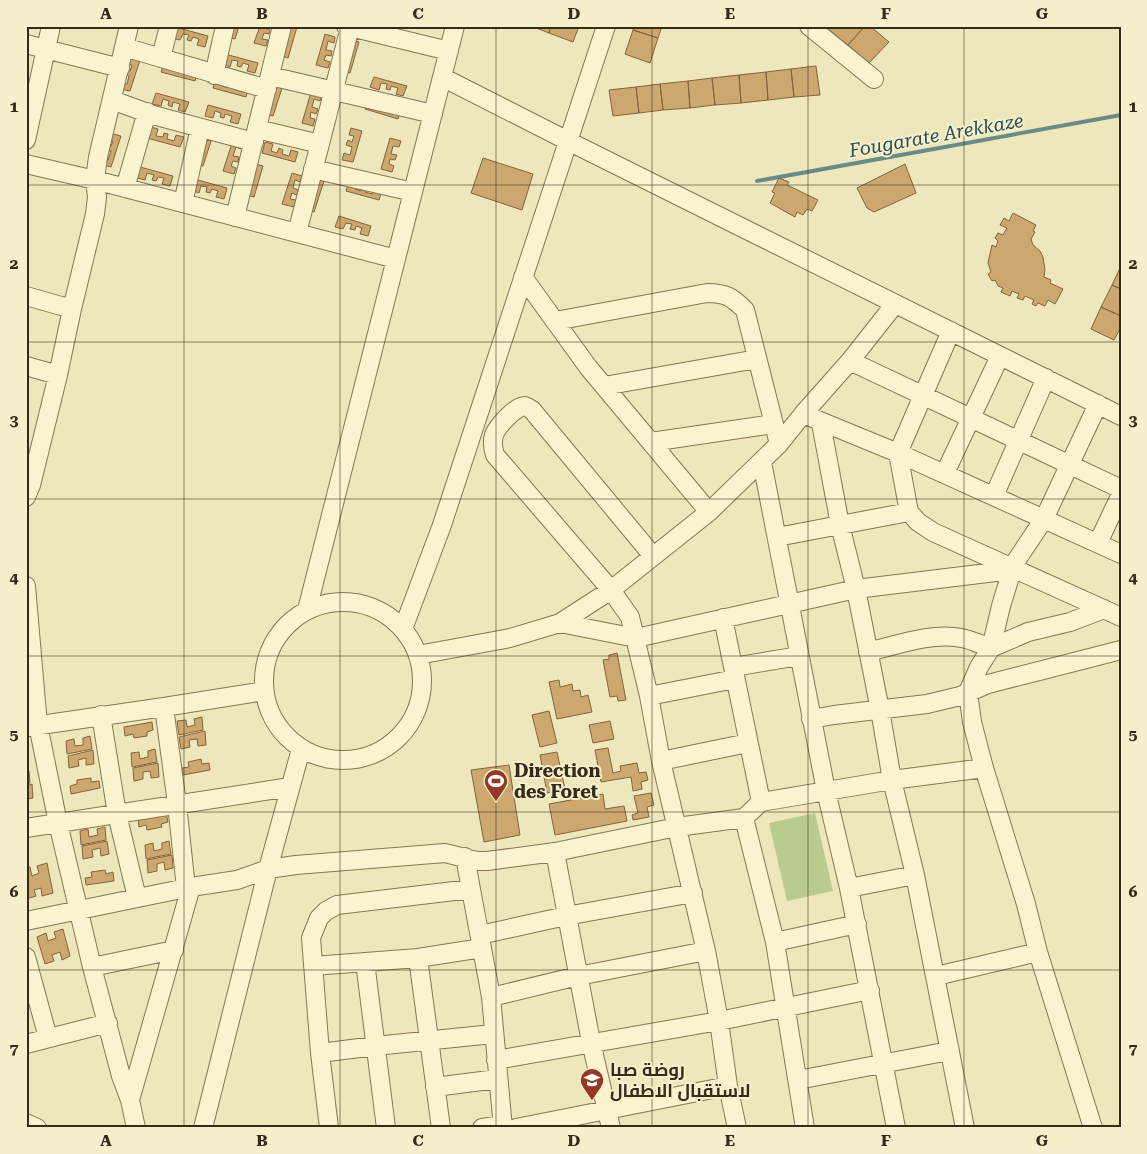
<svg xmlns="http://www.w3.org/2000/svg" width="1147" height="1154" viewBox="0 0 1147 1154" font-family="'Roboto Serif',Cairo,serif">
	<style>
		.green { fill: #bacb90 }
		.lines { fill: none; stroke-linecap: round; stroke-linejoin: round }
		.stream { stroke: #688c89; stroke-width: 4 }
		.building { fill: #cda770; stroke: #84643b }
		.minor-casing { stroke: #857755; stroke-width: 20 }
		.minor { stroke: #f9f3ce; stroke-width: 18 }
		.grid { fill: none; stroke: #342b1a; stroke-width: 1; stroke-opacity: 0.55 }
		.labels { text-anchor: middle; stroke-width: 4; stroke-linejoin: round; paint-order: stroke }
		.poi-label { font-size: 18px; font-weight: bold; fill: #342b1a; stroke: #f5f0cb; text-anchor: start }
		.water-label { font-size: 19px; font-style: italic; fill: #294f54; stroke: #f5f0cb }
		.neatline { fill: none; stroke: #342b1a; stroke-width: 2 }
		.grid-label { font-size: 16px; text-anchor: middle; font-weight: bold; fill: #342b1a }
	</style>
	<rect width="100%" height="100%" fill="#eee7bb"/>
	<path class="green" d="M815 813 833 891 787 901 769 823Z"/>
	<g class="lines">
		<path class="stream" d="M757 181 1121 115"/>
	</g>
	<path class="building" d="M233 26H239L235 39 225 36Z
		M260 26H265V28L270 30 269 34 264 33 262 39 268 40 266 46 254 43Z
		M285 26 297 27 288 58 278 55 285 51 287 43 281 41Z
		M531 26H551L549 33Z
		M551 26H579L573 42 549 33Z
		M634 26H662L658 38 633 30Z
		M831 26H865L848 45 828 29Z
		M865 26H870L889 42 869 63 848 45Z
		M175 27 208 36 205 47 197 45 199 39 193 37 191 41 187 40 189 35 183 34 180 40 172 38Z
		M633 30 658 38 650 63 625 54Z
		M325 34 335 37 334 43 328 41 326 50 332 51 331 56 326 55 324 60 330 62 328 68 316 65Z
		M348 39 359 42 350 73 339 70Z
		M225 54 258 63 255 73 247 71 249 65 243 63 241 67 237 66 238 61 232 60 230 67 222 64Z
		M128 57 140 60 130 91 120 89 122 83 127 84 129 76 124 74 125 70 130 71 132 65 126 64Z
		M165 61 198 71 195 81 161 72Z
		M816 66 820 95 794 97 791 69Z
		M791 69 794 97 768 100 766 72Z
		M766 72 768 100 741 103 739 75Z
		M739 75 741 103 715 105 712 78Z
		M216 77 224 79 222 86 228 88 230 83 234 84 233 89 240 91 241 85 249 87 246 97 213 88Z
		M374 77 407 86 403 96 396 94 398 88 391 86 390 90 386 89 387 84 381 83 379 90 370 87Z
		M712 78 715 105 690 108 688 81Z
		M688 81 690 108 663 110 660 84Z
		M271 82 283 85 273 116 263 113Z
		M660 84 663 110 639 113 636 87Z
		M636 87 639 113 613 116 609 90Z
		M311 92 322 95 320 101 314 99 312 107 318 109 316 114 311 112 310 118 315 119 313 126 302 123Z
		M156 93 189 102 185 112 178 110 180 104 173 102 172 107 168 105 169 101 163 99 161 106 152 104Z
		M368 99 401 109 398 119 365 109Z
		M208 105 241 114 238 124 230 122 232 116 225 114 224 118 220 117 221 113 215 111 213 118 205 116Z
		M151 127 158 129 156 136 163 137 164 133 168 134 167 139 174 141 176 135 184 137 180 147 147 138Z
		M351 128 362 131 353 162 342 160 344 153 350 155 352 147 346 145 348 140 352 142 354 136 349 135Z
		M201 132 213 135 203 166 193 164Z
		M109 133 121 136 111 167 101 164 103 158 108 160 111 151 105 150 106 145 111 146 113 141 107 139Z
		M390 138 401 141 399 147 393 146 391 154 397 155 395 160 390 159 389 164 394 166 392 172 381 169Z
		M233 140 243 143 241 149 236 147 233 156 239 157 238 162 233 161 231 166 236 168 234 174 223 171Z
		M265 142 273 144 271 151 277 153 279 148 283 150 282 154 289 156 291 150 298 152 295 162 262 153Z
		M483 158 533 174 522 210 471 193Z
		M252 163 263 166 254 197 243 194 251 189 253 181 247 179Z
		M905 164 916 193 874 212 867 208 857 188Z
		M140 167 173 176 170 186 162 184 164 178 158 177 156 181 152 180 154 175 147 173 145 180 137 178Z
		M292 173 302 176 300 182 295 180 293 188 298 190 297 195 292 193 290 199 296 200 294 207 282 204Z
		M312 178 324 181 314 212 304 209Z
		M779 178 789 182 787 185 818 200 812 211 807 209 803 215 797 212 795 217 770 203 775 193 772 192Z
		M194 179 227 188 224 199 216 197 218 191 212 189 210 193 206 192 207 187 201 186 199 193 191 190Z
		M349 180 357 182 355 189 361 191 362 186 367 188 365 192 372 194 374 188 382 190 379 200 346 191Z
		M1013 213 1036 225 1033 231 1035 232 1031 239 1033 245 1040 251 1043 257 1045 270 1044 277 1051 280 1050 283 1063 289 1055 304 1048 300 1045 306 1038 303 1036 306 1032 304 1034 300 1025 296 1023 300 1017 298 1019 294 1012 291 1010 296 1001 292 1003 288 998 286 995 280 992 281 988 274 991 272 988 263 992 245 996 247 998 241 995 238 998 233 1003 235 1007 228 1000 225 1004 218 1009 221Z
		M339 216 371 226 368 236 360 234 362 228 356 226 355 230 350 229 352 224 346 223 343 229 335 227Z
		M1121 266V289L1112 285Z
		M1112 285 1121 289V316L1101 307Z
		M1101 307 1121 316V327L1114 340 1091 329Z
		M617 653 626 700 618 701 617 696 610 697 603 660 609 659V655Z
		M559 680 560 687 572 684 573 691 580 690 581 697 588 695 592 712 557 719 549 682Z
		M549 711 557 743 540 747 532 715Z
		M202 717 203 730 179 735 177 721 186 720 187 727 195 725 194 719Z
		M610 721 614 739 593 743 589 725Z
		M152 722 153 730 147 732V736L134 738 133 734 125 736 124 727Z
		M205 731 206 745 198 746 197 739 189 740 190 747 181 749 179 737Z
		M90 736 92 749 67 754 66 741 74 739 75 746 83 745V738Z
		M608 748 613 773 621 771 620 766 637 763 639 773 646 772 648 780 641 782 642 789 633 791 631 777 601 782 595 750Z
		M155 749 157 762 132 767 131 753 139 752 140 759 148 757V751Z
		M93 750 94 764 86 765V758L78 760 79 766 69 768 68 756Z
		M557 752 565 789 547 793 540 755Z
		M201 759 202 764 209 763 210 770 183 775 182 768 189 767 188 762Z
		M158 763 159 777 151 778 150 771 143 772V779L134 781 133 768Z
		M509 765 520 835 484 842 471 770Z
		M26 771H29L30 783 26 784Z
		M91 778V782L99 781 100 788 71 794 70 786 77 784V780Z
		M32 784 33 798 26 799V786Z
		M651 793 654 805 647 807 649 817 633 820 632 815 638 813 634 796Z
		M603 794 605 809 624 806 627 821 555 835 549 804Z
		M166 813 168 822 161 824 162 827 147 830 146 825 139 827 138 818Z
		M105 827 106 840 81 845 80 831 88 829 89 837 98 835 97 829Z
		M107 841 109 854 101 856 100 848 92 850 93 857 83 859 82 846Z
		M169 841 171 854 146 859 145 845 153 843 154 851 162 849V843Z
		M172 855 173 868 165 870 164 862 157 864V871L148 873 147 860Z
		M47 863 53 893 42 896 41 888 34 890 36 896 26 899V868L30 867 32 876 39 873 37 866Z
		M105 870 106 874 113 872 114 881 86 885 85 878 92 877 91 872Z
		M63 929 70 956 62 960 60 952 52 955 54 961 45 964 37 937 46 933 48 941 56 938 54 932Z"/>
	<g class="lines">
		<g class="minor-casing">
			<path id="minor" d="M129 26 98 157 95 180 396 259
				M346 26 449 51
				M809 26 874 79
				M26 44 120 68
				M124 47 267 89
				M161 58 169 26
				M214 75 225 26
				M270 76 433 114
				M442 77 568 141 1121 416
				M112 100 153 115 254 142
				M257 129 320 144
				M26 140 51 26
				M26 164 95 180 97 197 95 214 72 309
				M313 169 413 192
				M125 188 147 112
				M183 203 200 128
				M235 217 282 26
				M297 233 350 27
				M523 277 588 367 709 512
				M26 296 72 309 58 375
				M555 321 707 293C726 293 732 297 745 310L779 444
				M951 331 898 453 909 512 918 522 933 532 1121 617
				M850 361 1121 489
				M26 366 58 375 31 485 26 497
				M604 386 757 359
				M803 414 850 361 895 304
				M821 423 840 525 856 589 880 710 892 780 915 875 965 1128
				M651 442 774 424
				M762 462 826 791 849 888 896 1128
				M945 473 1000 356
				M994 496 1046 378
				M777 537 909 512
				M1098 543 1121 494
				M653 556 532 410C530 409 528 407 525 406 515 406 497 427 494 435 492 442 493 449 495 455L611 590 630 617 649 696 661 761 706 951 719 1021 728 1086 737 1128
				M1012 570 1001 606 991 648 979 667 968 692 972 722 984 768 1026 904 1038 952 1093 1128
				M26 586 38 725 58 823 92 967 121 1076 130 1100 136 1128
				M264 681a79 79 0 1 1 158 0a79 79 0 1 1-158 0Z
				M307 610 455 26
				M723 618 761 802
				M560 623 636 638 856 589 1012 570V567L1044 519 1098 404
				M403 629 442 525 606 26
				M868 652C897 645 932 632 961 638 972 640 982 645 991 648L1028 632 1070 622 1104 609
				M418 655 510 638 560 623 611 590 709 512 779 444 803 414 898 453 1121 554
				M733 667 799 656
				M649 696 735 679
				M164 707 177 804 186 888
				M101 715 117 814 137 898
				M811 719 834 715 927 704 960 696 988 684 1121 650
				M27 727 164 707 264 691
				M661 761 748 743
				M744 818 775 942 805 1128
				M26 828 290 787
				M555 852 591 1042 611 1128
				M465 857 491 997 503 1128
				M849 888 915 875
				M26 921 191 887 237 880 268 869 296 865 445 853 477 861H487L555 852 677 827 744 818 761 802 892 780 984 768
				M480 935 566 916 693 893
				M775 942 857 924
				M26 957 48 1038
				M365 962 386 1128
				M313 966 418 958
				M92 967 174 950
				M936 976 1038 952
				M491 997 578 976 706 951
				M26 1044 108 1023
				M320 1053 375 1046 493 1034
				M496 1060 719 1021 870 990
				M798 1080 949 1051
				M435 1087 497 1079
				M130 1100 191 887
				M26 1123 37 1128
				M203 1128 268 869 301 749
				M329 1128 320 1053 311 938 319 918 326 911 337 905 471 889
				M441 1128 418 958 482 948
				M482 1128 502 1125
				M516 1128 728 1086"/>
		</g>
		<use href="#minor" class="minor"/>
	</g>
	<path class="grid" d="M184 26V1128M340 26V1128M496 26V1128M652 26V1128M808 26V1128M964 26V1128M26 185H1121M26 342H1121M26 499H1121M26 656H1121M26 812H1121M26 970H1121"/>
	<defs>
		<g id="stadium-pin" transform="scale(1.25)"><path d="M0 17L-7.5 6A9.5 9.5 0 1 1 7.5 6Z" fill="#943725" stroke="#f5f0cb"/><path d="M0-5a6.5 5 0 1 0 0 10a6.5 5 0 1 0 0-10ZM-3.5-1.8h7v3.6h-7Z" fill="#fff"/></g>
		<g id="school-pin" transform="scale(1.25)"><path d="M0 17L-7.5 6A9.5 9.5 0 1 1 7.5 6Z" fill="#943725" stroke="#f5f0cb"/><path d="M0-5L7-2L0 1L-7-2ZM-4 1L0 2.5L4 1V4Q0 6-4 4Z" fill="#fff"/></g>
	</defs>
	<g fill-rule="evenodd">
		<use href="#stadium-pin" x="496" y="781"/>
		<use href="#school-pin" x="592" y="1080"/>
	</g>
	<g class="labels">
		<g class="poi-label">
			<text x="514" y="777">Direction<tspan x="514" dy="21">des Foret</tspan></text>
			<text x="610" y="1076">روضة صبا<tspan x="610" dy="21">لاستقبال الاطفال</tspan></text>
		</g>
		<g class="water-label">
			<text transform="translate(936 135) rotate(-10)" y="7">Fougarate Arekkaze</text>
		</g>
	</g>
	<rect width="1147" height="1154" fill="none" stroke="#f5f0cb" stroke-width="55"/>
	<rect x="28" y="28" width="1092" height="1098" class="neatline"/>
	<g class="grid-label">
		<text x="106" y="19">A</text>
		<text x="262" y="19">B</text>
		<text x="418" y="19">C</text>
		<text x="574" y="19">D</text>
		<text x="730" y="19">E</text>
		<text x="886" y="19">F</text>
		<text x="1042" y="19">G</text>
		<text x="14" y="112">1</text>
		<text x="1133" y="112">1</text>
		<text x="14" y="269">2</text>
		<text x="1133" y="269">2</text>
		<text x="14" y="426">3</text>
		<text x="1133" y="426">3</text>
		<text x="14" y="583">4</text>
		<text x="1133" y="583">4</text>
		<text x="14" y="740">5</text>
		<text x="1133" y="740">5</text>
		<text x="14" y="897">6</text>
		<text x="1133" y="897">6</text>
		<text x="14" y="1054">7</text>
		<text x="1133" y="1054">7</text>
		<text x="106" y="1146">A</text>
		<text x="262" y="1146">B</text>
		<text x="418" y="1146">C</text>
		<text x="574" y="1146">D</text>
		<text x="730" y="1146">E</text>
		<text x="886" y="1146">F</text>
		<text x="1042" y="1146">G</text>
	</g>
</svg>
